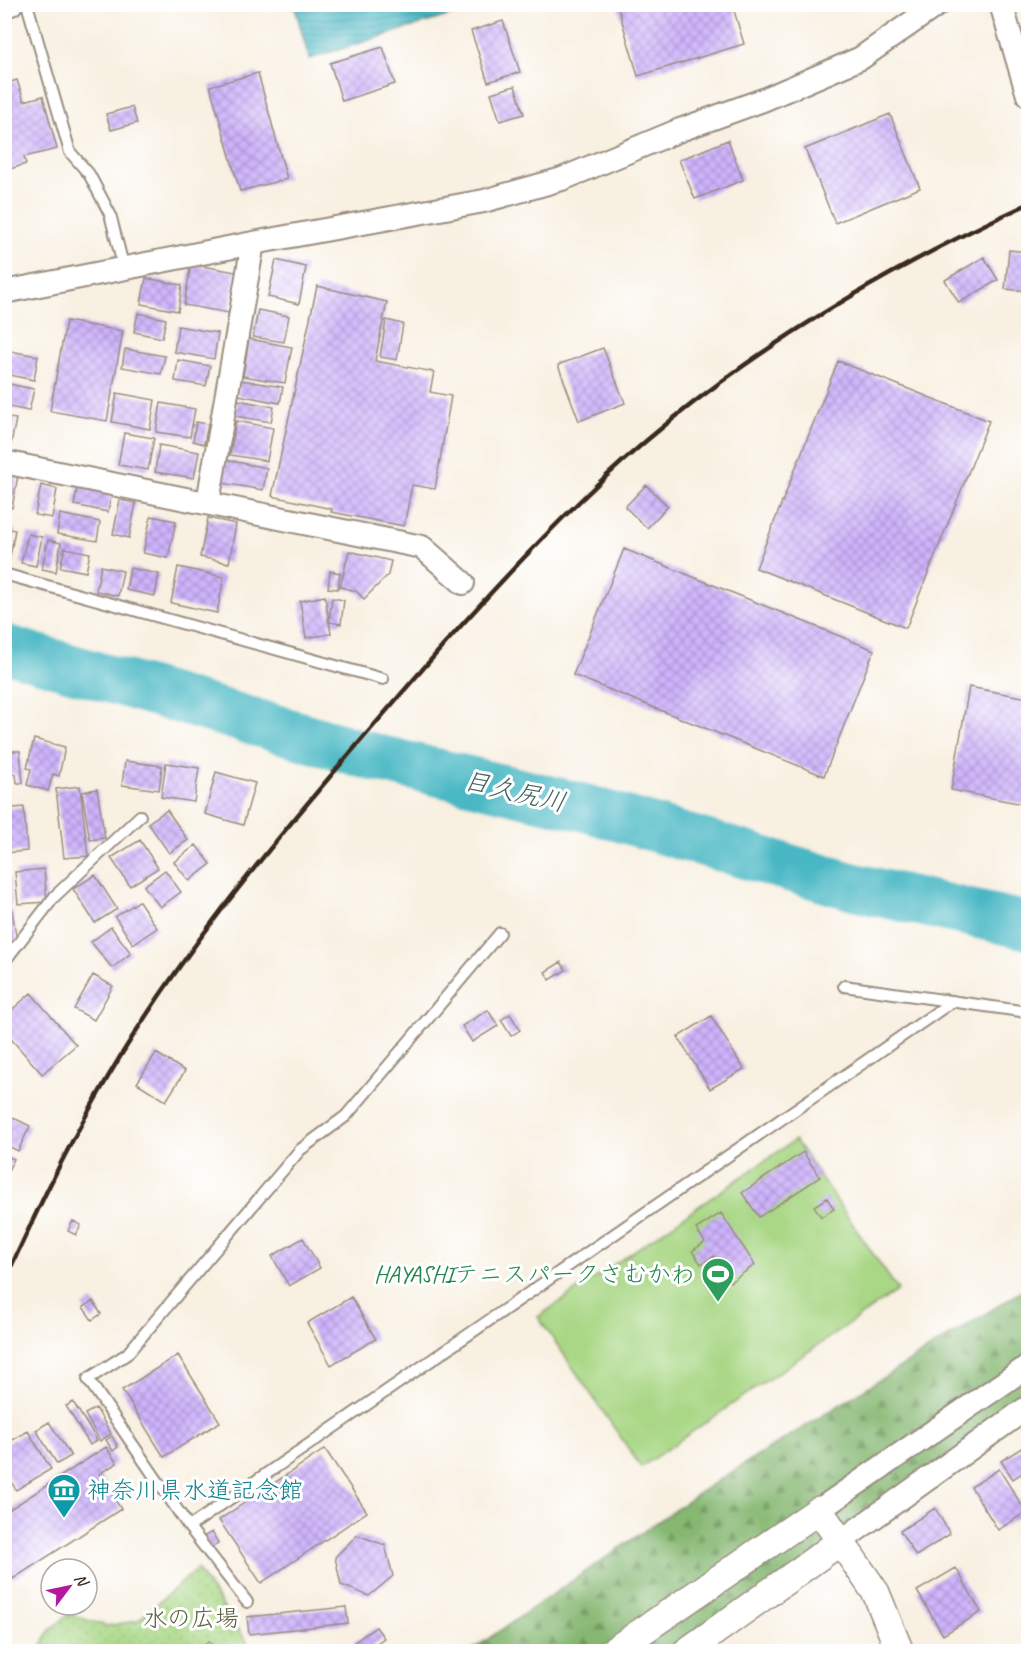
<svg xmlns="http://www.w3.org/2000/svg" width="1033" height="1656" viewBox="0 0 1033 1656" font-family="Caveat,'Klee One',sans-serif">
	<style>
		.forest { fill: url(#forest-firs); stroke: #607148; stroke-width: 1.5 }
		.park { fill: #a9d785; stroke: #728052; stroke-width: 1.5 }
		.garden { fill: url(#garden-dots); stroke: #728052; stroke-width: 1.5 }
		.water { fill: url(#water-rules); stroke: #427171; stroke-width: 1.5 }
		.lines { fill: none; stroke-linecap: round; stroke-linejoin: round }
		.river { stroke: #4ab8c4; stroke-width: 48 }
		.building { fill: url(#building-cross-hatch) }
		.service-casing { stroke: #9a8d80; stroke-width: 14 }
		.minor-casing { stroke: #9a8d80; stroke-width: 26 }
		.tertiary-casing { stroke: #9a8d80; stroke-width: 30 }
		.service { stroke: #fff; stroke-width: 10 }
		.minor { stroke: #fff; stroke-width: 22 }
		.tertiary { stroke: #fff; stroke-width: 27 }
		.rail { stroke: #3b2a1e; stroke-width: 4.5 }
		.labels { text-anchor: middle; stroke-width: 6; stroke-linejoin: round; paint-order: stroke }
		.leisure-label { font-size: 24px; fill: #27864d; stroke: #fff; text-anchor: end }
		.culture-label { font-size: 24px; fill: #0d838f; stroke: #fff; text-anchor: start }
		.park-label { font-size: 24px; fill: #5c5e3d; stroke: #fff }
		.water-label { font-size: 26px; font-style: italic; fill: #416360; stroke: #fff }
	</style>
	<defs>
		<pattern id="forest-firs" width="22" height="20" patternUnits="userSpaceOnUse" patternTransform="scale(1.5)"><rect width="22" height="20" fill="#86b872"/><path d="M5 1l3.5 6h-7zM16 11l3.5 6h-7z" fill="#6f965d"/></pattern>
		<pattern id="garden-dots" width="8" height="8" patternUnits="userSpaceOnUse" patternTransform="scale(1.5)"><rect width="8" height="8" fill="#a9d785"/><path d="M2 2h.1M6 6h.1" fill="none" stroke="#92b972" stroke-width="1.8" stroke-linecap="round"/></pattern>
		<pattern id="water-rules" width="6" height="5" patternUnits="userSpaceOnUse" patternTransform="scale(1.5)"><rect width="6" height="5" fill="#4ab8c4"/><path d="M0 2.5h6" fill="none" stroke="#3f969f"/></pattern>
		<pattern id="building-cross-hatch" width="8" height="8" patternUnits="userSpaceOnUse" patternTransform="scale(1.5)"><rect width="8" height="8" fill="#cfb4fd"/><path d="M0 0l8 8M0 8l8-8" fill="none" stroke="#a993cc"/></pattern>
	</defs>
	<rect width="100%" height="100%" fill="#fff"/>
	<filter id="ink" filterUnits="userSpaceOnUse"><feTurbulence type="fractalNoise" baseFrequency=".0167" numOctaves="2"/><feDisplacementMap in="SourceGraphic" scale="12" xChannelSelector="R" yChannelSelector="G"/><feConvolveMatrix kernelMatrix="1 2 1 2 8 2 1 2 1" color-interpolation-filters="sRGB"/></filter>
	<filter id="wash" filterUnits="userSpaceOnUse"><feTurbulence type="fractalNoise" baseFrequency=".008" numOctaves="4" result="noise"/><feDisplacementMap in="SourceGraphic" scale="24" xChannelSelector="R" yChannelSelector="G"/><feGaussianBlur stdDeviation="1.35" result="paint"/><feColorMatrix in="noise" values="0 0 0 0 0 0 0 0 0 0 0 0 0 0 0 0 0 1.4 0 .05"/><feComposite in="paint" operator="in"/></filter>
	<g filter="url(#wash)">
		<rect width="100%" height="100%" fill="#f8f0e1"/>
		<path class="forest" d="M1028 1287V1407L676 1651 469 1652 711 1485Z"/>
		<path class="park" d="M795 1140 898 1290 641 1467 538 1317Z"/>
		<path class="garden" d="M197 1569 253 1651 39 1652 49 1631 69 1614 106 1626 137 1621Z"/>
		<path class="water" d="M303 5V4L483 5 309 59 295 7Z"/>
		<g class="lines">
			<path class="river" d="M4 648 373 757 582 807 854 887 1028 926"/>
		</g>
		<g id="blocks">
			<path class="building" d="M617 4H732L744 44 638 76Z
				M503 21 520 72 488 82 471 31Z
				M383 47 395 84 342 101 330 63Z
				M258 73 287 179 240 191 210 86Z
				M17 80 24 101 43 96 57 149 24 157 26 164 4 171V84Z
				M515 86 524 114 500 121 491 93Z
				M132 107 137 123 111 130 106 114Z
				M890 114 920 188 835 223 805 149Z
				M728 140 743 180 695 199 679 160Z
				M1009 250 1028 252V291L1005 289Z
				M984 257 998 280 959 303 945 280Z
				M276 260 306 267 299 304 268 297Z
				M191 264 236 272 229 313 184 305Z
				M146 278 182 285 178 311 141 304Z
				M317 286 387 302 375 361 434 372 430 392 451 396 435 489 412 485 404 526 331 512 332 509 272 496Z
				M258 310 289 316 284 342 253 337Z
				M138 313 166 319 162 338 134 332Z
				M386 320 403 324 397 360 380 357Z
				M66 321 123 331 107 421 50 411Z
				M178 326 218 333 214 359 174 352Z
				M249 339 292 347 285 383 243 376Z
				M603 348 625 403 579 421 558 365Z
				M125 349 165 356 161 374 122 367Z
				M4 350 38 356 34 380 4 374Z
				M178 360 210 366 206 386 175 381Z
				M838 361 989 421 906 628 756 568Z
				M240 380 283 387 280 403 238 395Z
				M4 383 34 389 29 411 4 406Z
				M117 393 155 400 150 429 112 422Z
				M238 400 274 407 271 422 235 416Z
				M161 403 195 409 190 437 156 432Z
				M4 417 16 419 11 444 4 443Z
				M236 421 273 428 267 461 230 455Z
				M196 422 208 424 204 444 193 441Z
				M124 433 154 438 148 470 118 465Z
				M159 445 199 452 194 478 155 472Z
				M226 460 267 468 263 490 222 483Z
				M4 467 19 470 12 508 4 507Z
				M78 484 112 491 108 512 74 505Z
				M41 485 57 489 52 518 35 515Z
				M646 485 668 506 647 528 625 507Z
				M120 500 136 503 129 538 113 534Z
				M60 514 100 522 97 541 57 534Z
				M151 516 176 521 168 558 143 553Z
				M208 518 236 524 229 563 200 557Z
				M4 528 15 530 9 562 4 561Z
				M28 534 42 537 36 566 21 563Z
				M48 540 61 543 56 572 42 569Z
				M65 548 90 553 86 572 60 567Z
				M624 549 874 650 824 776 573 675Z
				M349 551 391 561 388 575 364 599 356 591 340 587Z
				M101 566 123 571 118 596 96 591Z
				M178 567 224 577 217 613 171 603Z
				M130 568 159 574 155 596 126 590Z
				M330 571 340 573 338 589 328 588Z
				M325 596 331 634 306 638 300 601Z
				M332 598 344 600 341 624 329 622Z
				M969 687 1028 698V805L951 790Z
				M34 739 65 747 59 776 53 774 48 791 27 785 31 769 27 768Z
				M14 751H20L23 783H17L16 774 4 775V752Z
				M125 761 162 766 159 790 122 785Z
				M166 763 199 768 194 802 161 797Z
				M216 772 255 783 243 825 205 814Z
				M80 786 88 856 64 858 56 789Z
				M97 789 105 838 90 840 82 792Z
				M24 807 27 851 4 853V809Z
				M167 810 188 840 169 853 148 823Z
				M140 840 158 868 130 886 111 858Z
				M196 845 211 864 189 881 174 862Z
				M44 869 47 902 18 904 15 872Z
				M165 870 181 892 160 907 144 886Z
				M4 875H9L11 905H4Z
				M95 875 117 909 95 923 73 889Z
				M139 901 157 928 133 944 115 917Z
				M12 910 17 941 4 943V911Z
				M111 927 131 953 112 968 91 942Z
				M561 962 566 970 550 980 545 972Z
				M93 975 113 986 94 1020 74 1009Z
				M31 993 76 1045 42 1074 4 1031V1017Z
				M488 1010 498 1026 472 1042 462 1026Z
				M510 1014 520 1030 511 1036 501 1020Z
				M711 1016 744 1069 710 1089 678 1037Z
				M156 1053 185 1071 166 1101 137 1083Z
				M4 1113 30 1126 18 1151 4 1144Z
				M803 1152 820 1177 759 1217 742 1193Z
				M4 1155 14 1159 4 1178Z
				M827 1198 834 1209 821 1217 814 1206Z
				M721 1213 755 1265 730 1282 714 1256 701 1264 692 1251 705 1242 696 1229Z
				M73 1221 81 1225 76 1235 68 1231Z
				M303 1238 320 1268 289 1286 272 1256Z
				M351 1297 376 1339 331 1365 307 1323Z
				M93 1301 101 1314 92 1320 83 1307Z
				M178 1355 220 1422 164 1457 122 1390Z
				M73 1402 97 1440 90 1445 66 1406Z
				M96 1408 111 1434 100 1441 85 1414Z
				M49 1422 71 1456 57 1464 36 1430Z
				M28 1431 51 1469 16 1490 4 1469V1445Z
				M112 1436 118 1447 113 1451 106 1440Z
				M1026 1445 1028 1469 1013 1479 1001 1461Z
				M106 1447 117 1463 99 1474 121 1509 13 1579 4 1565V1513Z
				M325 1449 367 1512 261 1583 219 1520Z
				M999 1469 1026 1512 998 1530 971 1487Z
				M935 1508 950 1534 916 1556 900 1531Z
				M212 1532 218 1543 210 1549 203 1537Z
				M357 1535 385 1545 393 1576 369 1596 341 1585 335 1557Z
				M956 1568 981 1612 943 1635 917 1591Z
				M346 1607 348 1623 249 1634 247 1617Z
				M376 1627 384 1638 364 1652H359L353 1643Z
				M209 1641 216 1652H191Z"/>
		</g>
	</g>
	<g filter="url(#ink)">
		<use href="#blocks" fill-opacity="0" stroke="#9a8d80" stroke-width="1.5"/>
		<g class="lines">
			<g class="service-casing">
				<path id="service" d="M27 4 70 152 89 174 110 214 124 269
					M4 574 383 679
					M4 962 55 896 140 816
					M844 986 1028 1012
					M189 1527 953 1001
					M247 1602 189 1527 88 1379 127 1354 300 1150 346 1116 500 933"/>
			</g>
			<g class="minor-casing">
				<path id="minor" d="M1001 4 1028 95
					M4 6 11 4
					M4 292 253 243 484 201 562 179 680 130 763 100 861 58 938 4
					M4 462 422 547 463 583
					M208 502 253 243
					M819 1510 1028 1366
					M841 1541 1028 1407"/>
			</g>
			<g class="tertiary-casing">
				<path id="tertiary" d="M612 1652 819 1510 876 1593 900 1652
					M686 1652 841 1541"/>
			</g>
			<use href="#service" class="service"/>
			<use href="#minor" class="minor"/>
			<use href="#tertiary" class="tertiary"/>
			<path class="rail" d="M4 1282C33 1219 62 1157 96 1098 170 965 270 846 369 731 437 652 505 574 580 501 709 375 865 279 1028 204"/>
		</g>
	</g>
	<defs>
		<g id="stadium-pin" transform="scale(1.725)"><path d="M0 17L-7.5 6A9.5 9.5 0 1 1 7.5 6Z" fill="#2e9e5b" stroke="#fff"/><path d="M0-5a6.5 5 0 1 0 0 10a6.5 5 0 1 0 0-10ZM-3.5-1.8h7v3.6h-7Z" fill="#fff"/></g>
		<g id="museum-pin" transform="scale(1.725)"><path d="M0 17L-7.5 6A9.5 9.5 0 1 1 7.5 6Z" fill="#0f9aa8" stroke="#fff"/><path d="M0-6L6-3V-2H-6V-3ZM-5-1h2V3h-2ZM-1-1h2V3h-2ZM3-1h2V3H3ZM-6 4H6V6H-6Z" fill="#fff"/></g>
	</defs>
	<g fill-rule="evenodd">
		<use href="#stadium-pin" x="718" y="1274"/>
		<use href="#museum-pin" x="64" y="1490"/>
	</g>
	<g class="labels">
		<g class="leisure-label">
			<text x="695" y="1282">HAYASHIテニスパークさむかわ</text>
		</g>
		<g class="culture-label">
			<text x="87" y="1498">神奈川県水道記念館</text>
		</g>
		<g class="park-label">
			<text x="191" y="1626">水の広場</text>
		</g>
		<g class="water-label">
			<text transform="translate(515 791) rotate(13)" y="9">目久尻川</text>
		</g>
	</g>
	<rect width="1033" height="1656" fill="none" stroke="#fff" stroke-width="24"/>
	<g transform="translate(69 1587) rotate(58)"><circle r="28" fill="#ffffff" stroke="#b1aaa5" stroke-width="1.5"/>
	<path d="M0-4.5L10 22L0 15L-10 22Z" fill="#b5179e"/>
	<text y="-9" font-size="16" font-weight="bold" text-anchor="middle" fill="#3b2a1e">N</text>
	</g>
</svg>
